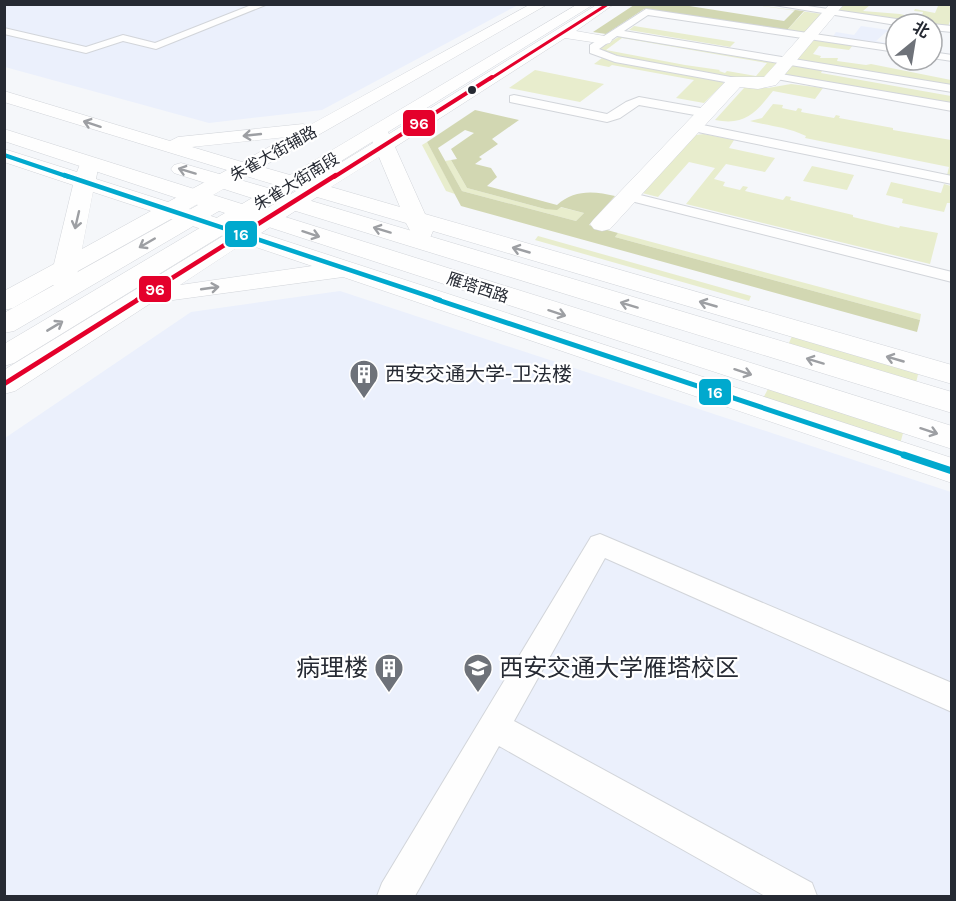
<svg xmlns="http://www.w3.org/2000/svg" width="956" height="901" viewBox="0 0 956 901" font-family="Karla,'Noto Sans SC',sans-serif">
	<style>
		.built { fill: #ebf0fc }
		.green { fill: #e8edcd; fill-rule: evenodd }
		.forest { fill: #d2d7b2; fill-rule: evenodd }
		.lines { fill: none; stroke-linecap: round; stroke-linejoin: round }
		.service-casing { stroke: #d2d5da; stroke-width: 2 }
		.minor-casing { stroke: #d2d5da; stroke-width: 1 }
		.secondary-casing { stroke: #d2d5da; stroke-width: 1 }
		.service { fill: #fefefe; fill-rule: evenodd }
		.minor { fill: #fefefe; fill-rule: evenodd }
		.secondary { fill: #fefefe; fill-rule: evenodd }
		.bus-1-far3-casing { stroke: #fff; stroke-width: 6 }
		.bus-1-far2-casing { stroke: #fff; stroke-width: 8 }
		.bus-1-far1-casing { stroke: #fff; stroke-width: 9 }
		.bus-1-casing { stroke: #fff; stroke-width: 11 }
		.bus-2-far3-casing { stroke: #fff; stroke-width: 5 }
		.bus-2-far2-casing { stroke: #fff; stroke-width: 6 }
		.bus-2-far1-casing { stroke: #fff; stroke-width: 8 }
		.bus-2-casing { stroke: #fff; stroke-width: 9 }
		.bus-1-far3 { stroke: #00a9ce; stroke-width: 4 }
		.bus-1-far2 { stroke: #00a9ce; stroke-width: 4.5 }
		.bus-1-far1 { stroke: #00a9ce; stroke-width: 5 }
		.bus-1 { stroke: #00a9ce; stroke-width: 7 }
		.bus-2-far3 { stroke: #e4002b; stroke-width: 3 }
		.bus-2-far2 { stroke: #e4002b; stroke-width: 4 }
		.bus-2-far1 { stroke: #e4002b; stroke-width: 4.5 }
		.bus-2 { stroke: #e4002b; stroke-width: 5 }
		.oneway { stroke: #9d9fa3 }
		.bus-dot { fill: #262a33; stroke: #fff; stroke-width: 2 }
		.labels { text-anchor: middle; stroke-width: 4.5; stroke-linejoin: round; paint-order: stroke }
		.far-street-label { font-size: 16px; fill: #262a33; stroke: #fff }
		.poi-label { font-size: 20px; fill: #262a33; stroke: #fff; text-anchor: start }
		.near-poi-label { font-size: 24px; fill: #262a33; stroke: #fff; text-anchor: end }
		.line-badge { stroke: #fff; stroke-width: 2 }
		.badge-label { font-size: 16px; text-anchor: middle; font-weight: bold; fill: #fff }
	</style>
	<rect width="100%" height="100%" fill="#f5f7fa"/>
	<path class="built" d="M4 5H518L322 110 209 123 5 67Z
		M861 26 896 31V33L886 32 876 41 896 45V48L832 38 836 32 854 35Z
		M340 291 951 492V896H5V438L191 312Z"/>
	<path class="green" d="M756 5 822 14 805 33 801 34 642 10 787 30 804 12Z
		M844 5H879H870L863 11 900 14 921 19 923 12 914 11 915 9 935 13 938 6 928 5H951V18L948 27 838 11Z
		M634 26 735 42 730 47 629 30Z
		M620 36 774 62 777 63 763 81H752L625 58 599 49ZM622 38 767 63 756 76 727 71 725 73 719 71 720 70 685 65 606 50Z
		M813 40 853 45 849 50 819 46 813 54 821 56 820 58H838L837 61 866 65 871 64 951 80V87L795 61Z
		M602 58 719 80 724 83 704 103 676 98 694 80 612 65 609 67 594 64Z
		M792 64 823 69 821 73 951 96V104L783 75Z
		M535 70 604 84 580 102 509 88Z
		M791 84 823 88 815 99 773 91C756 112 746 126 715 120L744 88H768Z
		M773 104 783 105 782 108 796 111 798 108 802 109 801 112 834 118 836 115 840 116 839 118 893 128V130L951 140V176L947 175 949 167 805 138 806 136C784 126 773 127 750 121L762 118Z
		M704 134 734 140 729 148 775 158 765 172 726 164 714 179 725 182 723 186 740 190 743 186 748 187 745 191 783 200 786 196 791 197 790 200 853 215V217L899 228 900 226 938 233 930 264 686 204 715 168 689 162 658 197 642 193 695 135Z
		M427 142 455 194 446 191 422 145Z
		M451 160 467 188 545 209 560 207 584 213 576 221 462 191 445 161Z
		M812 166 854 175 847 190 803 181Z
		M891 182 941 193 944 184 951 186V203H947L944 212 902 203 903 199 886 195Z
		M618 233 921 314 920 320 615 237Z
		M538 236 751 296 749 301 535 240Z
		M793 334 919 370 916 383 788 345Z
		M768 389 903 433 899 448 761 402Z"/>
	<path class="forest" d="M634 5H683L784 21 795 10 804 11 787 30 644 9 606 34 593 32Z
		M475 110 519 120 492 139 498 144 479 157 482 159 475 164 491 168 497 177 487 186 557 205C574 189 595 191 615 196L589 225 618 233 615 237 920 320 917 332 461 206 427 142ZM465 130 474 133 451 149 457 159 451 160 467 188 545 209 557 210 561 207 584 213 576 221 462 191 438 148Z"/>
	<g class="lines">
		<g class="service-casing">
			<path id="service" d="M254 4H268L156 49 123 41 86 53 4 34V28L86 47 123 35 155 43Z
				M768 4H794L910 21 915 24 896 25Z
				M646 9 896 46V52L648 15 624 31 952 85V92L617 36 599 49 617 56 736 78 742 81 736 84 615 62 590 53V45Z
				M932 24 952 26V32L932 30Z
				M932 52 952 55V61L932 58Z
				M775 73 952 103V111L771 78V74Z
				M514 95 607 114 626 102 639 97 706 109 712 113 706 117 639 105 620 118 607 122 510 102V96Z
				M693 123 952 176V184L688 130 687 127Z
				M628 192 952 272V282L623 199 621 196 623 193Z
				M600 534 952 683V712L605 558 514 721 812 883 817 896H765L499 746 415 896H377L382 883 591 537Z"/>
		</g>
		<g class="minor-casing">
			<path id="minor" d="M531 4H548L262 167 311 181 373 143 369 131 371 127H385L389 134 598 4H614L576 31 610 37 612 40 610 43 605 44 565 38 395 147 425 214 952 365V384L433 231 430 238 422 240 414 238 406 223 317 197 261 233 952 458V483L343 277 151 303 15 391 4 394V370L223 236 171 219 78 271 72 286 63 289 53 285 13 308 4 310V291L54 264 73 185 4 162V149L77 172 82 159H96L99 163 96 179 168 202 227 170 4 102V91L170 141 178 137 303 124 308 126ZM287 137 242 162 192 147ZM379 157 400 207 331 187ZM246 176 296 191 239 225 189 209ZM93 192 151 211 82 249ZM244 243 312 266 180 285Z
				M830 4H844L776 85 758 89 740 87 610 229 602 231 594 229 590 224 594 219 730 77H764Z"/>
		</g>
		<g class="secondary-casing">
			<path id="secondary" d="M578 4H594L288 194 952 392V413L273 204 263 210 952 426V449L247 220 14 363 4 366V344L225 213 219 211 14 331 4 333V313L198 205 4 141V129L242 204 252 198 174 173 171 169 174 165 181 163 268 188Z"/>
		</g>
		<use href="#service" class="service"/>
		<use href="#minor" class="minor"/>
		<use href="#secondary" class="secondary"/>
		<g class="bus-1-far3-casing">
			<path id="bus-1-far3" d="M4 155 69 177"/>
		</g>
		<g class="bus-1-far2-casing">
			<path id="bus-1-far2" d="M64 175 440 300"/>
		</g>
		<g class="bus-1-far1-casing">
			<path id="bus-1-far1" d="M435 299 908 456"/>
		</g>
		<g class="bus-1-casing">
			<path id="bus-1" d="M904 455 952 471"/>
		</g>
		<g class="bus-2-far3-casing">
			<path id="bus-2-far3" d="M490 79 608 4"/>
		</g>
		<g class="bus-2-far2-casing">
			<path id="bus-2-far2" d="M334 177 492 77"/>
		</g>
		<g class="bus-2-far1-casing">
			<path id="bus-2-far1" d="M137 300 336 175"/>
		</g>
		<g class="bus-2-casing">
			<path id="bus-2" d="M4 384 139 299"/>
		</g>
		<use href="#bus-1-far3" class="bus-1-far3"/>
		<use href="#bus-1-far2" class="bus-1-far2"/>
		<use href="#bus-1-far1" class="bus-1-far1"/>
		<use href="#bus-1" class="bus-1"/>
		<use href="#bus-2-far3" class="bus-2-far3"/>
		<use href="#bus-2-far2" class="bus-2-far2"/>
		<use href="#bus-2-far1" class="bus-2-far1"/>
		<use href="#bus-2" class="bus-2"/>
	</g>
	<defs><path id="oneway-shaft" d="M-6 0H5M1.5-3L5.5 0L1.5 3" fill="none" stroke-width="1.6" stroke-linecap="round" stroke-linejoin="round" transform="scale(1.5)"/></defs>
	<g class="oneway">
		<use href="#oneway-shaft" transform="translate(92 124) rotate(-162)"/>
		<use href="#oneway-shaft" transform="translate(252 135) rotate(174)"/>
		<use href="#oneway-shaft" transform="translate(187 171) rotate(-163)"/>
		<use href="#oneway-shaft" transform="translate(77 220) rotate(103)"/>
		<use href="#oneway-shaft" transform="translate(382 230) rotate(-163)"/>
		<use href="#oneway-shaft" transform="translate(311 234) rotate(18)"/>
		<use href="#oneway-shaft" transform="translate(147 243) rotate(150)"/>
		<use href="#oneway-shaft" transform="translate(521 250) rotate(-164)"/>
		<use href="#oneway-shaft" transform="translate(210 288) rotate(-8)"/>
		<use href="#oneway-shaft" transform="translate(708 304) rotate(-164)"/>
		<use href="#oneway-shaft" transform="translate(629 305) rotate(-163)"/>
		<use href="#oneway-shaft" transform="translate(557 313) rotate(18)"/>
		<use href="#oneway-shaft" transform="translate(55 326) rotate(-31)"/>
		<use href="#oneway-shaft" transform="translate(895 359) rotate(-164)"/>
		<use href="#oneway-shaft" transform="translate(815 361) rotate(-163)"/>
		<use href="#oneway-shaft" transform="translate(743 372) rotate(18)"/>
		<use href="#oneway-shaft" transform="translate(929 431) rotate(18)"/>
	</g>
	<defs>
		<g id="building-pin" transform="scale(1.5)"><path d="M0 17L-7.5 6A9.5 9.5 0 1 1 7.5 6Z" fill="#6e7279" stroke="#fff"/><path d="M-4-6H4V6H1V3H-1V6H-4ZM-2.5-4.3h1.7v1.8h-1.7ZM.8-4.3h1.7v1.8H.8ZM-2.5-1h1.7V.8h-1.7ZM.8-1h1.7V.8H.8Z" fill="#fff"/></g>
		<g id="university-pin" transform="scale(1.5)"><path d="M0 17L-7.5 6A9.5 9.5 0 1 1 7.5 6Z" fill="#6e7279" stroke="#fff"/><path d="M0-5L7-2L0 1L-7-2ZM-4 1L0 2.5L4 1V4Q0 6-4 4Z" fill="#fff"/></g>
	</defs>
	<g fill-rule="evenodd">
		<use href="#building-pin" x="364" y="374"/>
		<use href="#building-pin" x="389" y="668"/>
		<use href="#university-pin" x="478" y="668"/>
	</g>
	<circle class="bus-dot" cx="472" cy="90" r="5"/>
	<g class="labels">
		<g class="far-street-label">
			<text transform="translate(273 153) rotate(-29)" y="6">朱雀大街辅路</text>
			<text transform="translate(296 181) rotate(-31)" y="6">朱雀大街南段</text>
			<text transform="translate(478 287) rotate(18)" y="6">雁塔西路</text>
		</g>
		<g class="poi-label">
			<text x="385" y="381">西安交通大学-卫法楼</text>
		</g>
		<g class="near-poi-label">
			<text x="368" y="676">病理楼</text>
			<text x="499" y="676" text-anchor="start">西安交通大学雁塔校区</text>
		</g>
	</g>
	<g class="line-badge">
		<rect x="402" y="109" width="34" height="28" rx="6" fill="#e4002b"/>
		<rect x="224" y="220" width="34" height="28" rx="6" fill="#00a9ce"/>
		<rect x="138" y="275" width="34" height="28" rx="6" fill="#e4002b"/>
		<rect x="698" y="378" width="34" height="28" rx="6" fill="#00a9ce"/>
	</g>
	<g class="badge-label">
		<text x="419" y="129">96</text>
		<text x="241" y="240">16</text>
		<text x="155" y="295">96</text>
		<text x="715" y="398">16</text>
	</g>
	<rect width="956" height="901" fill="none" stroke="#262a33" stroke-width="12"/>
	<g transform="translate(914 42) rotate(30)"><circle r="28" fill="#ffffff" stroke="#a8aaad" stroke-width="1.5"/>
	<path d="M0-4.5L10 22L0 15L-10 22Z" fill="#6e7279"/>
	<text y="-9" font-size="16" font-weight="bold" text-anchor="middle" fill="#262a33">北</text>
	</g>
</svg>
